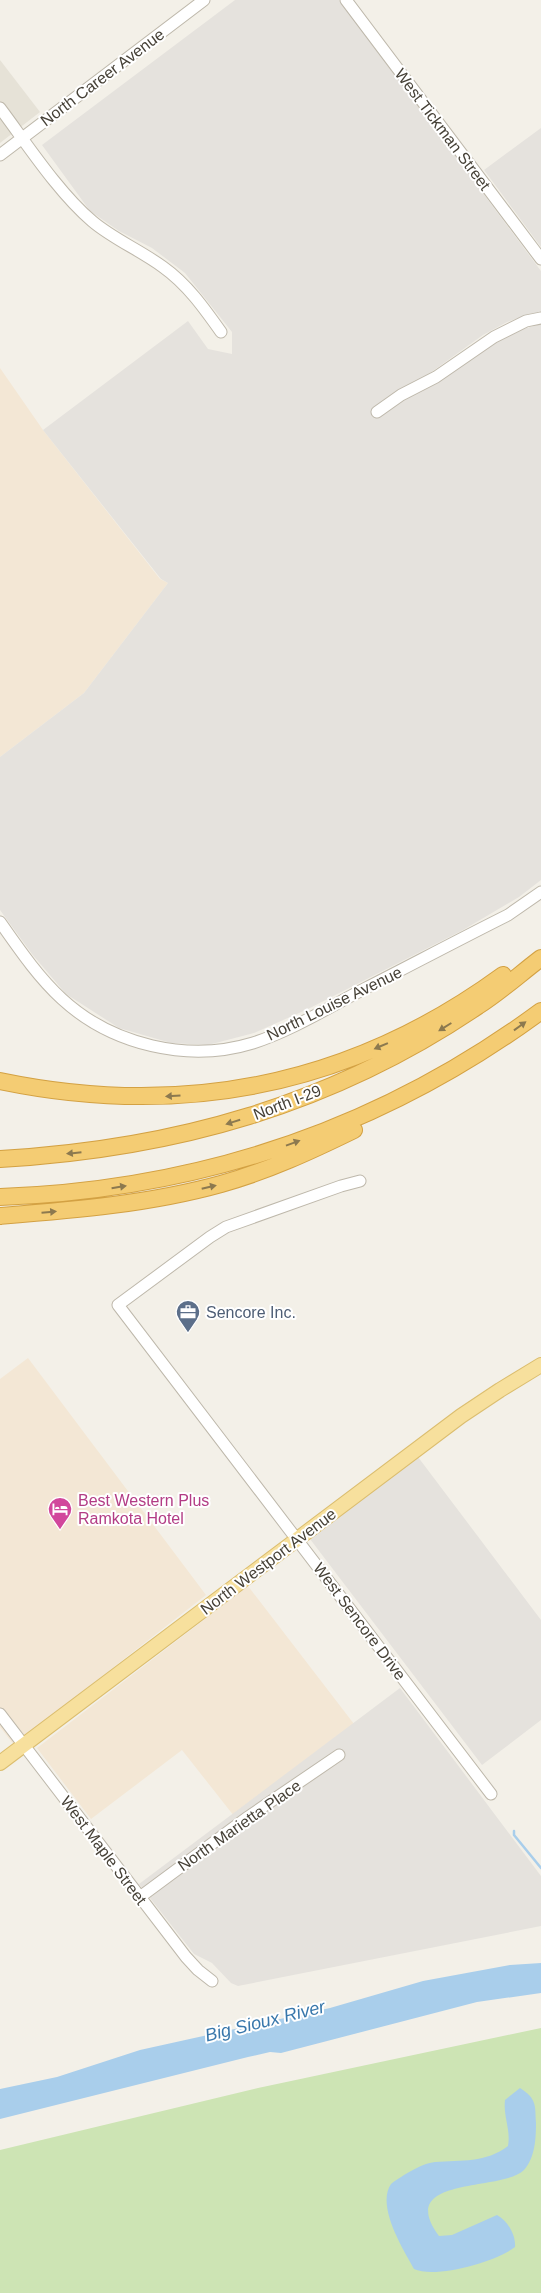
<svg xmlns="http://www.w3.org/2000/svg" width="541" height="2293" viewBox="0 0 541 2293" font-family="Arial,sans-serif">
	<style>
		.residential { fill: #e6e2d7 }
		.commercial { fill: #f3e7d5 }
		.industrial { fill: #e5e2dd }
		.green { fill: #cde4b4 }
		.water { fill: #a9ceeb }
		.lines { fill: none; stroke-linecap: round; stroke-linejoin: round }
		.stream { stroke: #a9ceeb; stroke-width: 2.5 }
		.minor-casing { stroke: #beb8ab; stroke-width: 13 }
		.major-casing { stroke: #dbbd6e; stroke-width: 16 }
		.highway-casing { stroke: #d3a143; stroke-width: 18 }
		.minor { stroke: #fff; stroke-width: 11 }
		.major { stroke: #f7e09d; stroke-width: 14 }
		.highway { stroke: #f4cc73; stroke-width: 16 }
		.oneway { fill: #8c794f }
		.labels { text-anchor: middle; stroke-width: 4; stroke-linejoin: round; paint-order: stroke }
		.street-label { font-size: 16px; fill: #464137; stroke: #fff }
		.service-label { font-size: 16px; fill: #4e5e75; stroke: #fff; text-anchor: start }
		.hotel-label { font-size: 16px; fill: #b23c85; stroke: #fff; text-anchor: start }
		.water-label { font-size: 18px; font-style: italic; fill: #3877ab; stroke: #fff }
	</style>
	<rect width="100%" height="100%" fill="#f3f0e8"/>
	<path class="residential" d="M0 60 40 112 0 143Z"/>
	<path class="commercial" d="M0 368 43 430 160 579 168 583 84 693 0 757Z
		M28 1358 206 1595 14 1745 0 1727V1379Z
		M248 1586 354 1724 234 1816 182 1750 91 1819 37 1748Z"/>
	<path class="industrial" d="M235 0H339L541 271V312L529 314 507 322 483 335 430 373 436 383 505 334 541 324V880L519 897 463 930 308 1009 254 1033 208 1045 171 1043 119 1028 66 994 32 954 0 910V757L84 693 168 583 161 579 43 430 188 321 208 349 232 354V332L185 273 152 248 119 231 90 211 42 145Z
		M541 128V247L484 170Z
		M418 1457 541 1620V1720L482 1765 310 1539Z
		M400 1688 541 1876V1926L238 1986 231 1983 212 1963 194 1954 139 1884Z"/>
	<path class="green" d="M541 2028V2293H0V2150L258 2088Z"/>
	<path class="water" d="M541 1963V1993L477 2002 281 2053 270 2052 248 2057 0 2119V2089L57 2077 140 2050 330 2008 423 1981 510 1965Z
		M520 2088C537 2099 535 2105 536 2123 536 2139 535 2158 524 2170 502 2192 394 2175 439 2236L452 2235 497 2215C508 2221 516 2235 515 2247 496 2262 435 2279 414 2269 403 2249 376 2206 391 2184 394 2181 400 2178 404 2175 413 2170 424 2163 435 2162 461 2160 486 2163 508 2146 511 2130 503 2116 505 2100Z"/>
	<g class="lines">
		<path class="stream" d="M514 1831V1835L541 1868"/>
		<g class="minor-casing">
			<path id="minor" d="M346 0 541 259
				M0 108C27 144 58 192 92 221 113 239 140 250 163 267 187 284 204 308 221 332
				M0 155 204 0
				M377 412 401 395 436 377 494 337 526 321 541 318
				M0 922C19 949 38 977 62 999 112 1045 188 1063 253 1043 293 1030 329 1007 366 988 413 964 460 939 508 915L541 892
				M360 1181 341 1186 226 1227 210 1237 118 1305 491 1794
				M0 1714 186 1957 198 1970 212 1981
				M140 1897 248 1817 339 1755"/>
		</g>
		<g class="major-casing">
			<path id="major" d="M0 1763 461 1416 500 1390 541 1365"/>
		</g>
		<g class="highway-casing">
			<path id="highway" d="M0 1081C183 1119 351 1086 503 975
				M0 1159C174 1149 332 1105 478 1006 500 992 520 974 541 958
				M0 1197C198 1190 381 1129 541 1011
				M0 1216C74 1210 149 1204 221 1184 268 1171 311 1151 354 1130"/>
		</g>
		<use href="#minor" class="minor"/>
		<use href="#major" class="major"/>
		<use href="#highway" class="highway"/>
	</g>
	<defs><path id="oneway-solid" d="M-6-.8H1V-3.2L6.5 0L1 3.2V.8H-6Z" transform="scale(1.25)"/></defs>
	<g class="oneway">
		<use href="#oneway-solid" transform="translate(520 1026) rotate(-36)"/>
		<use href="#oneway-solid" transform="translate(445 1027) rotate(148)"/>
		<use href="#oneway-solid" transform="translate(381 1046) rotate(157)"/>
		<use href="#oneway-solid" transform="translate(173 1096) rotate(176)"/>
		<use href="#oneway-solid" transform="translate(233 1122) rotate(163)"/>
		<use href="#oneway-solid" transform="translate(293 1143) rotate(-20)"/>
		<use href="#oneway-solid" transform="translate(74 1153) rotate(174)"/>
		<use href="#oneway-solid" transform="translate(119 1187) rotate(-9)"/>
		<use href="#oneway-solid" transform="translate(209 1187) rotate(-13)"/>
		<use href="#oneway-solid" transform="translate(49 1212) rotate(-5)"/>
	</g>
	<defs>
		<g id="office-pin" transform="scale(1.25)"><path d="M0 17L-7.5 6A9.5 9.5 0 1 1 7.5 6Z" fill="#5c6f8a" stroke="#fff"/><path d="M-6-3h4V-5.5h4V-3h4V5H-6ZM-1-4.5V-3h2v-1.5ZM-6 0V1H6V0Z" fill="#fff"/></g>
		<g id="hotel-pin" transform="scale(1.25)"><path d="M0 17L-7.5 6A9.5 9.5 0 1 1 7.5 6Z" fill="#d1479c" stroke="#fff"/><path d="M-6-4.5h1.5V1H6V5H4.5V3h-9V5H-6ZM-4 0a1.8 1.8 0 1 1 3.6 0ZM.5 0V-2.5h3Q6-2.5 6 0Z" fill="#fff"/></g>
	</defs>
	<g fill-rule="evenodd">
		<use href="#office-pin" x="188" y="1312"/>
		<use href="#hotel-pin" x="60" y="1509"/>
	</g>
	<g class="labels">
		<g class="street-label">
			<text transform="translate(102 77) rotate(-37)" y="6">North Career Avenue</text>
			<text transform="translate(443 129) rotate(53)" y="6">West Tickman Street</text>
			<text transform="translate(334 1003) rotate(-26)" y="6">North Louise Avenue</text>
			<text transform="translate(287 1102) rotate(-21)" y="6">North I-29</text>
			<text transform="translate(268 1561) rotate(-37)" y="6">North Westport Avenue</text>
			<text transform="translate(360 1621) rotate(53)" y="6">West Sencore Drive</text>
			<text transform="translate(239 1825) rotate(-35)" y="6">North Marietta Place</text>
			<text transform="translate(104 1850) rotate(53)" y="6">West Maple Street</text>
		</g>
		<g class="service-label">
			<text x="206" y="1318">Sencore Inc.</text>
		</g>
		<g class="hotel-label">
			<text x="78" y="1506">Best Western Plus<tspan x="78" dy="18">Ramkota Hotel</tspan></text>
		</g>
		<g class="water-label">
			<text transform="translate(265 2021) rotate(-14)" y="6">Big Sioux River</text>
		</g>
	</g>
</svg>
